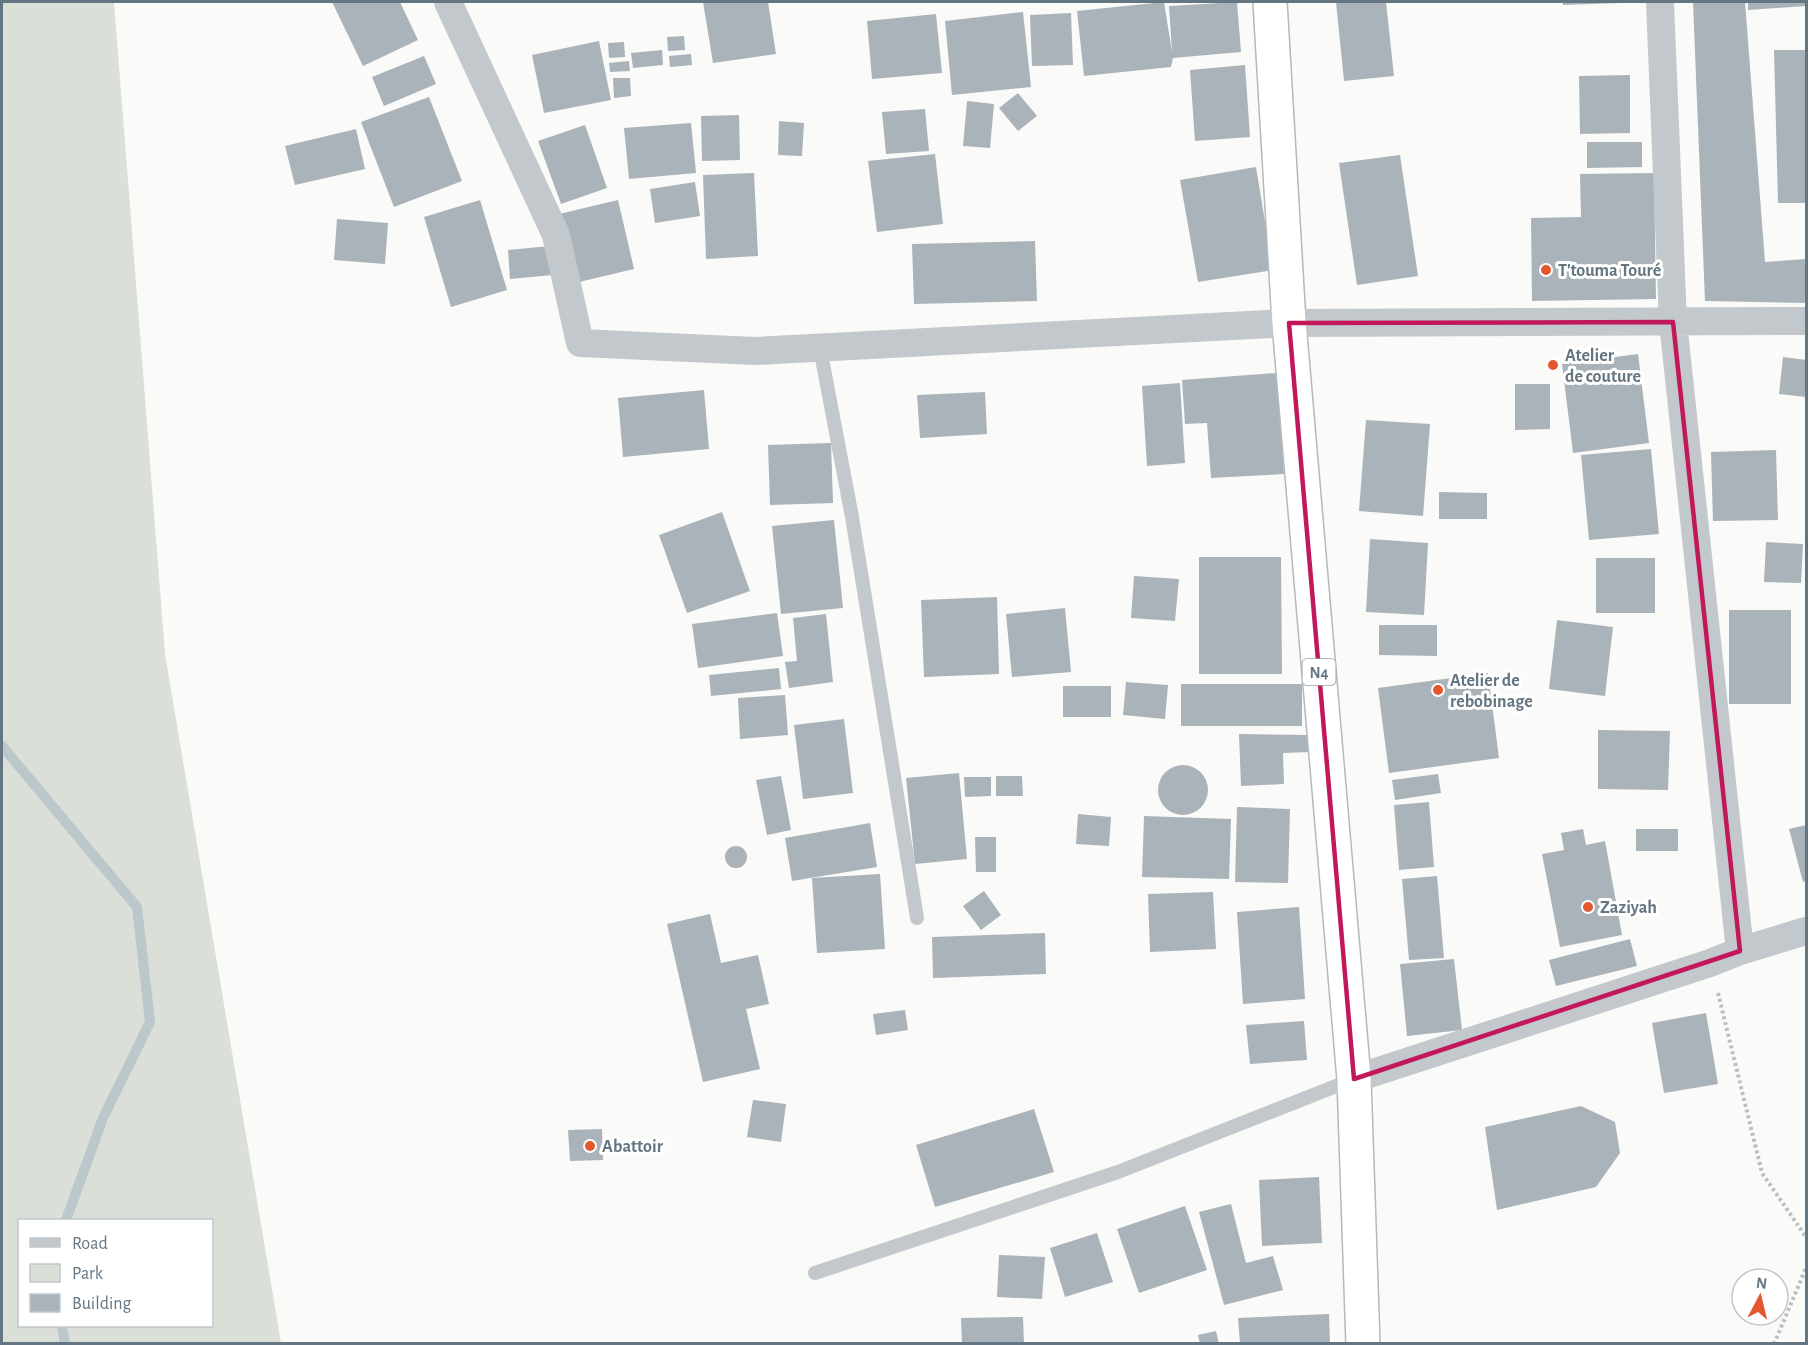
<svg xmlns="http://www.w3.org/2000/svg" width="1808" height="1345" viewBox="0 0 1808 1345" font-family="'Alegreya Sans',sans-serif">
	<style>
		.green { fill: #dadfd7; fill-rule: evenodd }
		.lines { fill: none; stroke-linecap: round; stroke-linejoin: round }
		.stream { stroke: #bbc7cb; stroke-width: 10 }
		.building { fill: #aab3b9 }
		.highway-casing { stroke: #b4b9bd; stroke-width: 36 }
		.path { stroke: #bbbfc2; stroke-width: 4; stroke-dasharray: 3 3; stroke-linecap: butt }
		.lane { stroke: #c3c8cc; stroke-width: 14 }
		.street { stroke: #c3c8cc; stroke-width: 28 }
		.highway { stroke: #fff; stroke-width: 33 }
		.marked { fill: none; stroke: #c2185b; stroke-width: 4.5; stroke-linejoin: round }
		.poi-dot { fill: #e4572e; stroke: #fff; stroke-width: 2 }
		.labels { text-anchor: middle; stroke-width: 6; stroke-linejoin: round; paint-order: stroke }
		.shield { fill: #fff; stroke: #939fa8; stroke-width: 1.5 }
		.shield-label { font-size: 16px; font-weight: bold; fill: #657683 }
		.poi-label { font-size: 18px; font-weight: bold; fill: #657683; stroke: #fff; text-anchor: start }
	</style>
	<rect width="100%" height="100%" fill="#fafaf8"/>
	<path class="green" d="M2 2H114L165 654 281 1343H2ZM20 1220H212V1326H20Z"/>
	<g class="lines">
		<path class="stream" d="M2 746 137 907 150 1022 103 1118 66 1220
			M62 1326 65 1344"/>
	</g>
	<path class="building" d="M332 2H400L418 40 363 66Z
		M703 2H768L776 54 713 63Z
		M1164 2 1172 52 1169 6 1237 2 1241 52 1173 58 1171 67 1084 76 1077 11Z
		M1336 2H1386L1394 76 1344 81Z
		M1563 2H1621V3L1563 5Z
		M1693 2H1745L1765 262 1806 259V303L1705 301Z
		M1748 2H1806V6L1748 10Z
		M1023 12 1031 87 952 95 945 21Z
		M1071 13 1073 65 1032 66 1030 15Z
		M936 14 942 73 872 79 867 21Z
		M684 36 685 50 668 51 667 37Z
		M599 41 611 100 544 113 532 55Z
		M624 42 625 57 609 58 608 43Z
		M662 50 663 65 633 68 631 53Z
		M1774 50H1806V203H1778Z
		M691 54 692 65 670 67 669 56Z
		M424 56 436 84 384 106 372 77Z
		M629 61 630 71 610 72 609 63Z
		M1245 65 1250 137 1195 141 1190 70Z
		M1630 75V133L1580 134 1579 76Z
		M613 78H630L631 96 614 98Z
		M1018 93 1037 116 1018 131 999 108Z
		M429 97 462 181 394 207 361 122Z
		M967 101 994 104 990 148 963 146Z
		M925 109 929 151 886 154 882 112Z
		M739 115 740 160 702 161 701 116Z
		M779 121 804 123 802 156 778 155Z
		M691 123 696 173 629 179 624 128Z
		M585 125 607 188 561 204 538 141Z
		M356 129 365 169 295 185 285 146Z
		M1587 142H1642V167L1587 168Z
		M935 154 943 224 877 232 868 161Z
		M1400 155 1418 276 1357 285 1339 163Z
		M1256 167 1273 270 1198 282 1180 180Z
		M754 173 758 256 706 259 703 175Z
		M1654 173 1656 299 1532 301 1531 218 1581 217 1580 174Z
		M695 182 700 216 655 223 650 189Z
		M480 200 507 290 451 307 424 217Z
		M618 200 634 269 575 283 559 214Z
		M337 219 388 223 385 264 334 260Z
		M1035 241 1037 301 914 304 912 244Z
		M550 246 553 275 510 279 508 250Z
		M1638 354 1649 443 1573 453 1562 364Z
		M1783 357 1806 360V397L1779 394Z
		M1277 373 1284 474 1211 478 1207 423 1185 424 1182 380Z
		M1180 383 1185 463 1147 466 1142 386Z
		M1515 384H1550V429L1515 430Z
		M704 390 709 449 623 457 618 398Z
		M985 392 987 434 920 438 917 395Z
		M1366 420 1430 424 1423 516 1359 511Z
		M831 443 833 503 770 505 768 445Z
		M1651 449 1659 534 1589 540 1581 455Z
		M1776 450 1778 520 1713 521 1711 452Z
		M1439 492 1487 493V519H1439Z
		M722 512 750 591 687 613 659 535Z
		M834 520 843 608 781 614 772 526Z
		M1370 539 1428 543 1424 615 1366 612Z
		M1766 542 1803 544 1801 583 1764 582Z
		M1199 557H1281L1282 674H1199Z
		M1596 558H1655V613H1596Z
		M1134 576 1179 579 1175 621 1131 618Z
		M997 597 999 674 924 677 921 600Z
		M1065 608 1071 672 1012 677 1006 614Z
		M1729 610H1791V704H1729Z
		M777 613 783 656 698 668 692 624Z
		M826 614 833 682 789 688 785 662 797 661 793 618Z
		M1557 620 1613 627 1605 696 1549 689Z
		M1379 625H1437V656L1379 655Z
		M779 668 781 689 711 696 709 675Z
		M1488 673 1499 758 1389 773 1378 688Z
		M1126 682 1168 685 1165 719 1123 715Z
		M1181 684H1302V726H1181Z
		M1063 686H1111V717H1063Z
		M785 695 788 735 740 739 738 698Z
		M844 719 853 793 803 799 794 725Z
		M1598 730 1670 731 1668 790 1598 789Z
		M1239 734 1308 735 1311 752 1283 753 1284 784 1241 786Z
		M1158 790a25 25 0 1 1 50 0a25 25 0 1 1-50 0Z
		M959 773 967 859 915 864 906 778Z
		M1438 774 1441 793 1395 800 1392 780Z
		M781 776 791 830 767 835 756 780Z
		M996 776H1022L1023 796H996Z
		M964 777H991V796L965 797Z
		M1429 802 1434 867 1399 870 1394 805Z
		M1237 807 1290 809 1288 883 1235 882Z
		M1078 814 1111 817 1109 846 1076 844Z
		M1144 816 1231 819 1229 879 1142 877Z
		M870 823 877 867 792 881 785 838Z
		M1806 825V881L1803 882 1789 829Z
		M1583 829 1586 845 1605 841 1622 935 1560 947 1542 854 1564 850 1561 833Z
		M1636 829H1678V851H1636Z
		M975 837H996V872H976Z
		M725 857a11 11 0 1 1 22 0a11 11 0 1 1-22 0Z
		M880 874 885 949 817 953 812 878Z
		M1437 876 1444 958 1409 960 1402 879Z
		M984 891 1001 915 981 930 963 906Z
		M1213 892 1216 949 1150 952 1148 894Z
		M1299 907 1305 999 1243 1004 1237 912Z
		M710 914 721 963 758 955 769 1004 746 1009 760 1069 703 1082 667 924Z
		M1045 933 1046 974 933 978 932 937Z
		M1630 939 1637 966 1556 986 1549 960Z
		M1454 959 1462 1030 1407 1036 1400 964Z
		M905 1010 908 1030 876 1035 873 1014Z
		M1706 1013 1718 1084 1664 1093 1652 1023Z
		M1304 1021 1307 1060 1250 1064 1246 1025Z
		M753 1100 786 1104 781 1142 747 1137Z
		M1581 1106 1615 1122 1620 1153 1596 1187 1497 1210 1485 1127Z
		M1034 1109 1054 1172 935 1207 916 1145Z
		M602 1129 603 1160 570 1161 568 1130Z
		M1319 1177 1322 1243 1262 1246 1259 1180Z
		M1231 1204 1246 1263 1273 1256 1283 1290 1224 1305 1199 1212Z
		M1185 1206 1207 1270 1139 1293 1117 1229Z
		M1097 1233 1113 1282 1065 1297 1050 1248Z
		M999 1255 1045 1257 1042 1299 997 1297Z
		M1329 1314 1330 1344H1240L1238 1318Z
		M1023 1317 1024 1344H962L961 1318Z
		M1216 1331 1219 1344H1200L1198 1335Z"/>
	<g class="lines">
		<g class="highway-casing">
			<path id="highway" d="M1270 2 1289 323 1354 1079 1363 1344"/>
		</g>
		<path class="path" d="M1718 993 1762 1173 1806 1237
			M1774 1344 1806 1268"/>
		<path class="lane" d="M820 348 852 517 917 918
			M815 1273 1118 1172 1354 1079"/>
		<path class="street" d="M448 2 556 235 580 343 755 351 1289 323 1806 321
			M1660 2 1673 322 1740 951
			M1354 1079 1710 963 1740 951 1806 931"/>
		<use href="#highway" class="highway"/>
	</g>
	<path class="marked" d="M1673 322 1740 951 1354 1079 1289 323Z"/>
	<g class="poi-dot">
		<circle cx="1546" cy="270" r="6"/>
		<circle cx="1553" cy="365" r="6"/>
		<circle cx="1438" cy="690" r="6"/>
		<circle cx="1588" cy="907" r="6"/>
		<circle cx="590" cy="1146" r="6"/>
	</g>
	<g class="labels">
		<rect class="shield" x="1302.5" y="659" width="33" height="26" rx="4.5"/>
		<g class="shield-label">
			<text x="1319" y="678">N4</text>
		</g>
		<g class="poi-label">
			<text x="1558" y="276">T'touma Touré</text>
			<text x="1565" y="361">Atelier<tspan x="1565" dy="21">de couture</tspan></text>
			<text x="1450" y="686">Atelier de<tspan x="1450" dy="21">rebobinage</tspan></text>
			<text x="1600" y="913">Zaziyah</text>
			<text x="602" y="1152">Abattoir</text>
		</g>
	</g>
	<rect width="1808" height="1345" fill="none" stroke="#657683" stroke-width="6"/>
	<rect x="18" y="1219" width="195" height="108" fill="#ffffff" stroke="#c1c8cd" stroke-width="1.5"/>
	<rect x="30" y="1238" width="30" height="9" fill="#c3c8cc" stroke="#c1c8cd" stroke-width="1.5"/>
	<text x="72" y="1249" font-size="18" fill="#657683">Road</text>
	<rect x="30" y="1264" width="30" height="18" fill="#dadfd7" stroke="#c1c8cd" stroke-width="1.5"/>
	<text x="72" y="1279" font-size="18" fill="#657683">Park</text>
	<rect x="30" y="1294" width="30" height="18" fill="#aab3b9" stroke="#c1c8cd" stroke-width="1.5"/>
	<text x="72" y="1309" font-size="18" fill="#657683">Building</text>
	<g transform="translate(1760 1297) rotate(7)"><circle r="28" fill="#ffffff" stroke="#c1c8cd" stroke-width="1.5"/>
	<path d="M0-4.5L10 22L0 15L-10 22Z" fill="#e4572e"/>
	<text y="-9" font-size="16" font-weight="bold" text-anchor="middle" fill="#657683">N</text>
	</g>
</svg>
